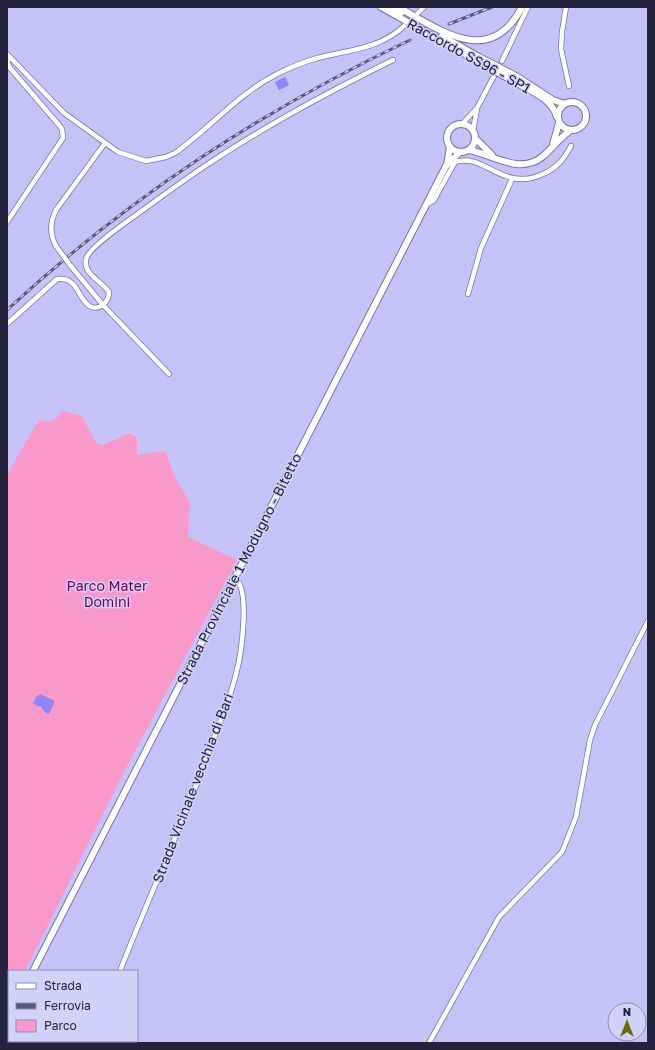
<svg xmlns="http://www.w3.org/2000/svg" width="655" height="1050" viewBox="0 0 655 1050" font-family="'Golos Text',sans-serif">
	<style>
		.green { fill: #f998cb }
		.water { fill: #9384f5 }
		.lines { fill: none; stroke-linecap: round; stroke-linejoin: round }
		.minor-casing { stroke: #7872af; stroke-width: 6 }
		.major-casing { stroke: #7872af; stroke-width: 8 }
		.minor { stroke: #fff; stroke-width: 4.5 }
		.major { stroke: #fff; stroke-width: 6 }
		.rail-casing { stroke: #5b577b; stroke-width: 3 }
		.rail { stroke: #d3d1fa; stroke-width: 1.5; stroke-dasharray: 4.5; stroke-linecap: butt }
		.minor-bridge-casing { stroke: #7872af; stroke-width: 6; stroke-linecap: butt }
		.major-bridge-casing { stroke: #7872af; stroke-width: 8; stroke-linecap: butt }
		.minor-bridge { stroke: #fff; stroke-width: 4.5 }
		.major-bridge { stroke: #fff; stroke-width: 6 }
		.labels { text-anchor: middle; stroke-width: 3; stroke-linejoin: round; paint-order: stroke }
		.street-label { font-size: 14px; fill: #25223c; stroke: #d3d1fa }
		.park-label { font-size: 14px; fill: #71004c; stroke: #d3d1fa }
	</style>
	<rect width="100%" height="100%" fill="#c6c2f8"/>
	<path class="green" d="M61 411 81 415 97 444 103 445 129 433 137 438V455L165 451 175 477 190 503 188 537 237 560 123 774 25 971H9V997L7 996V474L39 420C50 423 56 422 61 411Z"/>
	<path class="water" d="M285 77 289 85 279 90 275 82Z
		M40 694 55 701 49 714 46 713 41 707 33 704 36 697Z"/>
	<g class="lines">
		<g class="minor-casing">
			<path id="minor" d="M566 7 562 32 561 49 569 86
				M416 15 424 7
				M7 54 64 113 118 152 146 161 166 157 175 153C210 128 238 94 277 74 289 68 301 63 314 59 345 50 379 50 404 26
				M502 61 528 7
				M462 124 477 108 494 76
				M473 130 477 109
				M426 205 434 200 455 162C484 152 503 193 543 174 557 168 564 159 571 146
				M7 222 63 138 62 129 59 125 10 68 7 62 10 57
				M56 246C49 233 50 222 56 210L105 143
				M70 265 103 305 169 374
				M468 294 481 248 512 179
				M7 324 57 279C77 277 77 295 87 304 96 313 109 304 109 292 102 281 83 275 86 259 88 249 126 222 136 215 158 199 180 183 202 168 263 127 328 92 393 60
				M120 971C149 896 184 822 211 746 220 722 230 699 236 674 241 656 251 590 235 578
				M92 1043 93 1041
				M429 1043 499 917 562 852 576 817 590 740 595 725 648 621"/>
		</g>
		<g class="major-casing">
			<path id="major" d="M381 7 477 61
				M391 7 401 13
				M398 7C442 31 490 68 522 7
				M442 36 479 57
				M516 76 553 100 565 104
				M513 81C529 90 552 98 557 117
				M558 116a14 14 0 1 1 28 0a14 14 0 1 1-28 0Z
				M447 138a14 14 0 1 1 28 0a14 14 0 1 1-28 0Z
				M475 138 492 155
				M553 144 559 123
				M469 150C492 154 519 175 542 157 552 149 559 138 571 130
				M447 165 450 147
				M33 971 446 166 460 152
				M7 1021 9 1017"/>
		</g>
		<use href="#minor" class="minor"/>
		<use href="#major" class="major"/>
		<g class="rail-casing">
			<path id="rail" d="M449 24 492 7
				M7 310C129 197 261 111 410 40"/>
		</g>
		<use href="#rail" class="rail"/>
		<g class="minor-bridge-casing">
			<path id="minor-bridge" d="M56 246 70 265"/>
		</g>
		<g class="major-bridge-casing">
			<path id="major-bridge" d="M479 57 516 76
				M477 61 513 81"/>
		</g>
		<use href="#minor-bridge" class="minor-bridge"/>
		<use href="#major-bridge" class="major-bridge"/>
	</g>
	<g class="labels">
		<g class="street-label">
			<text transform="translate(469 56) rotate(29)" y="5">Raccordo SS96 - SP1</text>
			<text transform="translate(239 569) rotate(-63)" y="5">Strada Provinciale 1 Modugno - Bitetto</text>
			<text transform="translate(193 788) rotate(-69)" y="5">Strada Vicinale vecchia di Bari</text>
		</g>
		<g class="park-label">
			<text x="107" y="591">Parco Mater<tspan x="107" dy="16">Domini</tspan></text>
		</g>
	</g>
	<rect width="655" height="1050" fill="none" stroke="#25223c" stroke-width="16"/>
	<rect x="8" y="970" width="130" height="72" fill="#d3d1fa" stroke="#8d8bae"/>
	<rect x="16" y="983" width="20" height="6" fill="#ffffff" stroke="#8d8bae"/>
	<text x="44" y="990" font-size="12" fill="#25223c">Strada</text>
	<rect x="16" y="1003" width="20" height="6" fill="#5b577b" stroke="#8d8bae"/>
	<text x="44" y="1010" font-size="12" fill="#25223c">Ferrovia</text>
	<rect x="16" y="1020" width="20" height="12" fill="#f998cb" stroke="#8d8bae"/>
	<text x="44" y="1030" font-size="12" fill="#25223c">Parco</text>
	<g transform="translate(627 1022)"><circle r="19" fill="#d3d1fa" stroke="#8d8bae"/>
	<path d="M0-3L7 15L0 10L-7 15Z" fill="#6d6a06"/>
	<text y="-6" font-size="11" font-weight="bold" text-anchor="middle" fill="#25223c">N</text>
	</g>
</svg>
